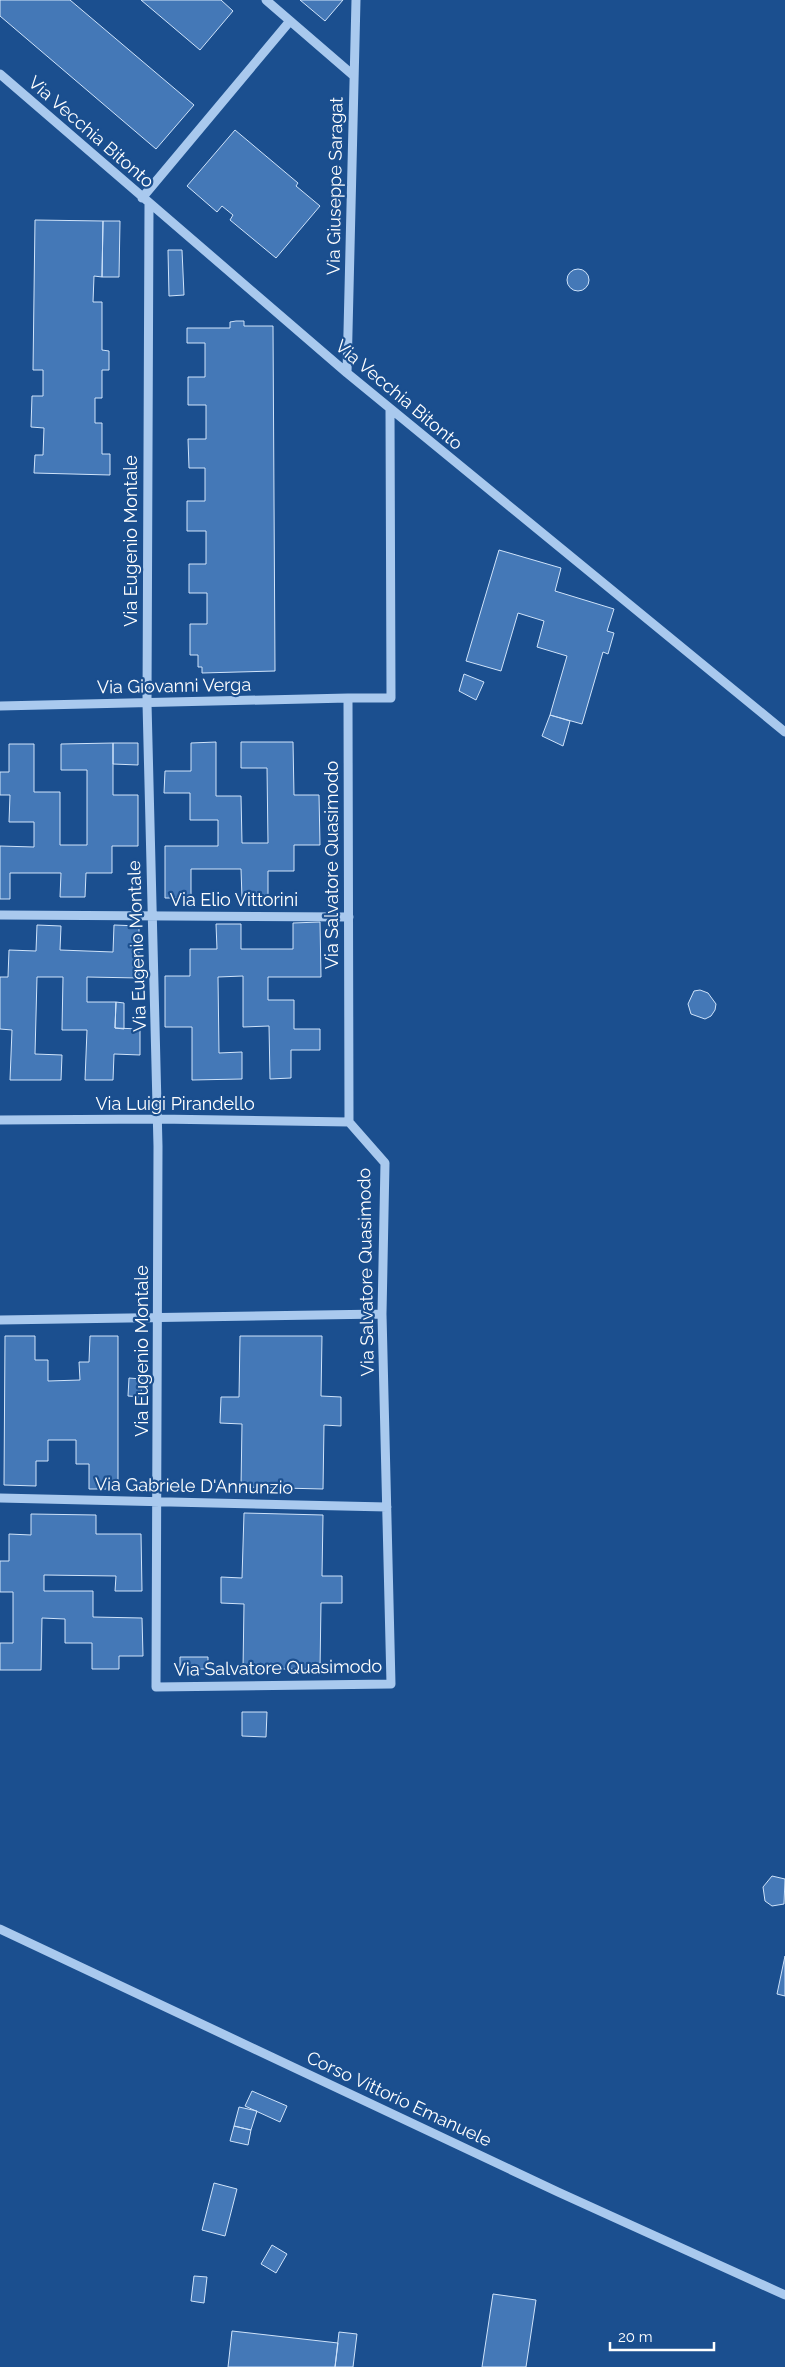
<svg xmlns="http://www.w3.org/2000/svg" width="785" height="2367" viewBox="0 0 785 2367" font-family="Raleway,sans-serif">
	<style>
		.building { fill: #4478b7; stroke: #cfe3fa }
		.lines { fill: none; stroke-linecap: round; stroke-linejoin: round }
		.minor { stroke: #a9c9ee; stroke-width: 9 }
		.labels { text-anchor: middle; stroke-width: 4.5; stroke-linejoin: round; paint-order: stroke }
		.street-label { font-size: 18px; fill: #fff; stroke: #1b4f8f }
	</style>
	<rect width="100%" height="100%" fill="#1b4f8f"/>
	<path class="building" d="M0 0H70L194 105 156 149 0 16Z
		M141 0H221L233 11 200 50Z
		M300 0H343L325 21Z
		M235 130 298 183 296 186 320 206 276 258 230 220 233 215 222 206 217 212 187 186Z
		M35 220 103 221 102 277 94 276 93 302H102V350L109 351V370H102V398H95V423H102V454H110V475L34 473 35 455H43L44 428 31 427 32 396H43V370H33Z
		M103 221H120L119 277H102Z
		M168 250H182L184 295 169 296Z
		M567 280a11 11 0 1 1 22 0a11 11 0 1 1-22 0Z
		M236 321H244V326H273L275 671 202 673V667H198V655H190V624H207V593H189V564H206V531H187V501H205V468H189L188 439H206V405H188V377H205V343H187V328H230V322Z
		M499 550 561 568 555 591 614 609 607 631 614 633 608 654 603 652 582 724 550 715 567 656 537 647 544 621 518 613 501 671 466 661Z
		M464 674 484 682 476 700 459 691Z
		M550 715 570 721 563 746 542 736Z
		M216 742V796H241L242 843H268L267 768H241V742H293L294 795H319L320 845H294V871H268V897L242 898 241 869H191V898H165V846H218V820H190V793H164L165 771H191V743Z
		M113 743V795H138V846H112V873H86L85 897H60L61 873H10V899H0V846L34 847V822H9L10 795H0V772H9V744H34V792H60V845H87V770H61V744Z
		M113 743H138V765L113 764Z
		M320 922 321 977H268V1000H294V1029H320V1050H291V1078L270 1079 269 1026 243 1027V976L218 977 219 1053 242 1052V1079L192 1080V1027H165V976H190V949H217L216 924H241V949H293V923Z
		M37 925 61 926 60 950 113 952 114 925 139 926V978L87 977V1002H116L115 1028 140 1029V1055L114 1054 113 1080H85L87 1030H62L63 977H37L35 1054 62 1055 61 1080H10L12 1030 0 1029V977H8L9 950 36 951Z
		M700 990 708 993 716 1004 715 1010 711 1016 705 1019 691 1014 688 1004 694 991Z
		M116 1002 124 1003V1029L115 1028Z
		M5 1336H35V1360H48V1381L80 1380 79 1362H89L90 1336H118V1489H89V1464H76V1440H48V1461H36V1486L4 1485Z
		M240 1336H322L321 1396 341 1397V1426L324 1425 323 1489 241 1487 242 1424 220 1423 221 1397H239Z
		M129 1378 142 1379 141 1397 128 1396Z
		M244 1513 323 1515 322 1576H342V1603H321L320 1669H243L244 1604 221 1603V1577L242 1578Z
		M31 1514 96 1515V1534H141L142 1591H115L116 1576 44 1575V1591H93V1617L142 1618 143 1656H119V1669H92V1643H65V1619L42 1618 41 1670H0V1643H13V1592H0V1561H9V1534L31 1535Z
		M180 1657H208V1669H180Z
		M242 1712H267L266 1737 242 1736Z
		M772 1876 785 1879 784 1904 772 1906 765 1901 763 1887Z
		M785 1956V1996L777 1994Z
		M252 2091 287 2106 280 2122 245 2106Z
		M239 2107 257 2111 251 2130 234 2126Z
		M234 2126 251 2130 248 2145 230 2141Z
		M214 2183 237 2189 225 2236 202 2230Z
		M272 2245 287 2254 276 2273 261 2264Z
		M194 2276 207 2277 204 2303 191 2301Z
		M493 2294 536 2300 526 2367H482Z
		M232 2331 338 2343 335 2367H228Z
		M339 2332 357 2334 353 2367H335Z"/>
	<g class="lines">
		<path class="minor" d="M266 0 354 76
			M0 74 347 373 785 732
			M142 198 290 21
			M149 205 147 703 158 1146 156 1687 391 1684 382 1314 385 1163 349 1122 348 698H391L390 409
			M347 373 356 0
			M0 706 348 698
			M0 915 349 917
			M0 1120 158 1119 349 1122
			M0 1320 382 1314
			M0 1498 387 1507
			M0 1929 558 2192 785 2295"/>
	</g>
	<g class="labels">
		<g class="street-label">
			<text transform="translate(91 132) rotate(41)" y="6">Via Vecchia Bitonto</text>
			<text transform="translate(335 186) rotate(-89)" y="6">Via Giuseppe Saragat</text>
			<text transform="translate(399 395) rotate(40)" y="6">Via Vecchia Bitonto</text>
			<text transform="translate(131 541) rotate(-90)" y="6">Via Eugenio Montale</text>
			<text transform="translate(174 686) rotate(-1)" y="6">Via Giovanni Verga</text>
			<text transform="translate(332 865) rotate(-90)" y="6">Via Salvatore Quasimodo</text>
			<text x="234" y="906">Via Elio Vittorini</text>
			<text transform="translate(137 946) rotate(-92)" y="6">Via Eugenio Montale</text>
			<text x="175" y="1110">Via Luigi Pirandello</text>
			<text transform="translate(366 1272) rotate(-91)" y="6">Via Salvatore Quasimodo</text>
			<text transform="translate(142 1351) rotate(-90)" y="6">Via Eugenio Montale</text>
			<text transform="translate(194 1486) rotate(1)" y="6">Via Gabriele D'Annunzio</text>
			<text transform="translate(278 1668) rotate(-1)" y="6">Via Salvatore Quasimodo</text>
			<text transform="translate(399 2099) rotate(25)" y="6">Corso Vittorio Emanuele</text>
		</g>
	</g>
	<path d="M610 2342v8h104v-8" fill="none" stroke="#ffffff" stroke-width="2.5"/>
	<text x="618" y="2342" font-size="15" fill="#ffffff" stroke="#1b4f8f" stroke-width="4" paint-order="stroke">20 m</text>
</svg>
